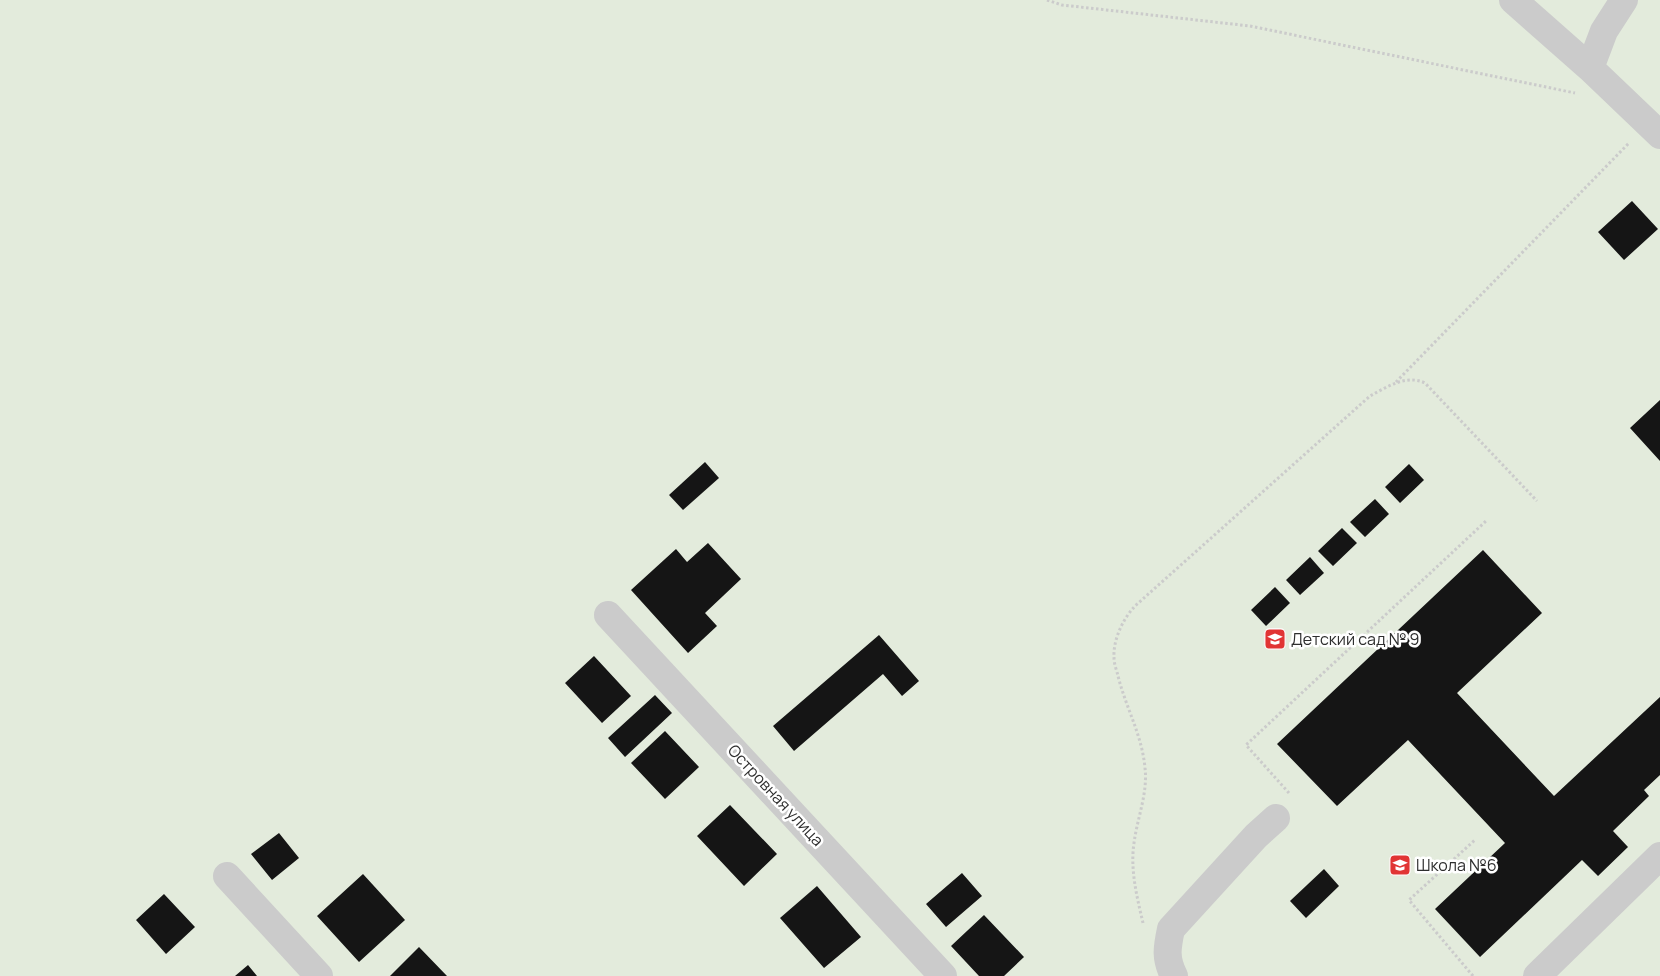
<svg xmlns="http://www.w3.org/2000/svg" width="1660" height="976" viewBox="0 0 1660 976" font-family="Manrope,sans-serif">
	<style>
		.green { fill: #e3ebdc }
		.building { fill: #151515 }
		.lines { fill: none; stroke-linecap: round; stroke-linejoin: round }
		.path { stroke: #cbcbcb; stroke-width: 3; stroke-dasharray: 2.5 2.5; stroke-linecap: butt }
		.minor { stroke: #cbcbcb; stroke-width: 28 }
		.labels { text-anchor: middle; stroke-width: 5; stroke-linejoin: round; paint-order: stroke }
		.poi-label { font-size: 16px; fill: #2e2e2e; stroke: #fff; text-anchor: start }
		.street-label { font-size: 16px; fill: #2e2e2e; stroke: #fff }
	</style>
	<rect width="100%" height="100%" fill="#fff"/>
	<path class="green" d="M0 0H1660V976H0Z"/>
	<path class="building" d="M1632 201 1658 229 1624 260 1598 232Z
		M1660 400V461L1630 428Z
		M705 462 719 478 683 510 669 495Z
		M1409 464 1424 480 1400 503 1385 487Z
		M1375 499 1389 514 1365 537 1350 522Z
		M1342 528 1357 543 1333 566 1318 551Z
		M708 543 741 579 705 613 717 626 688 653 631 590 676 549 687 562Z
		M1483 550 1542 613 1457 693 1554 796 1660 697V775L1644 790 1649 796 1613 831 1628 847 1598 876 1582 860 1480 957 1435 909 1505 843 1408 740 1337 806 1277 744Z
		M1310 557 1324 573 1300 595 1286 580Z
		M1275 587 1290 603 1266 626 1251 610Z
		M879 635 919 681 902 696 883 674 794 751 773 726Z
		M594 656 631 696 602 723 565 683Z
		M655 695 672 713 625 757 608 738Z
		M665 731 699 767 665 799 631 763Z
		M730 805 777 854 744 886 697 836Z
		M279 833 299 858 272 880 251 854Z
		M1324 869 1339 886 1306 918 1290 901Z
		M962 873 982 896 946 927 926 904Z
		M363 874 405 920 359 962 317 916Z
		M817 886 861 937 824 968 780 918Z
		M164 894 195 927 166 954 136 920Z
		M984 915 1024 957 1004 976H979L951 946Z
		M419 947 447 976H390Z
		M248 965 257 976H235Z"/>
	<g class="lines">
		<path class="path" d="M1047 0 1062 5 1250 26 1575 93
			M1396 382 1629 143
			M1289 793 1246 745 1486 521
			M1143 923C1137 897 1130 870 1134 843 1137 819 1148 793 1145 768 1142 735 1126 708 1118 676 1117 671 1114 664 1114 658 1113 639 1123 619 1135 606L1370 396C1387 387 1406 374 1425 383L1537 501
			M1473 976 1409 900 1476 839"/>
		<path class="minor" d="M1513 0 1590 68 1660 135
			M1590 68 1604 31 1624 0
			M608 615 943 976
			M227 876 319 976
			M1174 976C1165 958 1167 948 1171 929L1256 836 1276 818
			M1537 976 1660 856"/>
	</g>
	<defs>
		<g id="school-square" transform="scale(1.125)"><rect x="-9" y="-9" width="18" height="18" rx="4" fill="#e13434" stroke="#fff"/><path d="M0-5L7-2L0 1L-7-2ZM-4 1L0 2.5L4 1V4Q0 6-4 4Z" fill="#fff"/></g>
	</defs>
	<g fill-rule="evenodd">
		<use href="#school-square" x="1275" y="639"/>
		<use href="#school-square" x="1400" y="865"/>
	</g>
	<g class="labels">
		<g class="poi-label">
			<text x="1291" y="645">Детский сад № 9</text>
			<text x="1416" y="871">Школа №6</text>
		</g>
		<g class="street-label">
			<text transform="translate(776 795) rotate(47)" y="6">Островная улица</text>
		</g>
	</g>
</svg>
